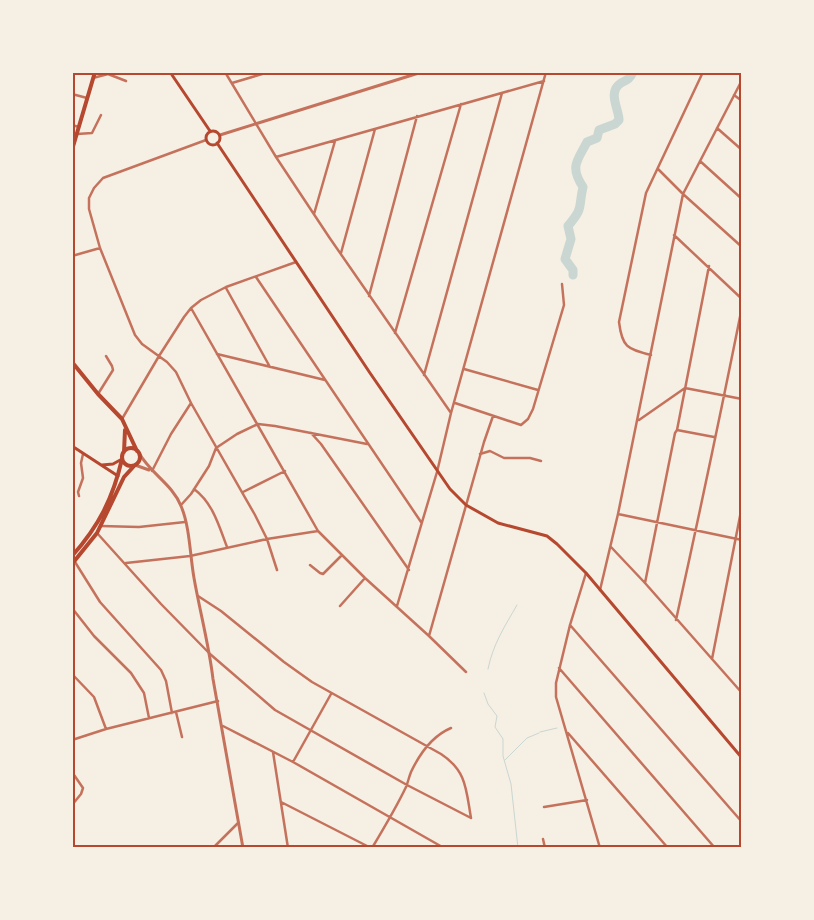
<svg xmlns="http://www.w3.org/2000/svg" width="814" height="920" viewBox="0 0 814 920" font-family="'Public Sans',sans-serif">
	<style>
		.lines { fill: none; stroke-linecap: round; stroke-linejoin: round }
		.stream { stroke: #c9d6d2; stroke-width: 1 }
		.river { stroke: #c9d6d2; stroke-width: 9 }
		.minor { stroke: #c5725c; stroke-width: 2.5 }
		.tertiary { stroke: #c5725c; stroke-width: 3 }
		.secondary { stroke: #b5482f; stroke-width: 3 }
		.primary { stroke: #b5482f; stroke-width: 4 }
		.neatline { fill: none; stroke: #b5482f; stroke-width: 2 }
	</style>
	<rect width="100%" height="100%" fill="#f6efe4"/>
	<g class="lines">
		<path class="stream" d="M488 669C493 644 505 626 517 605
			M484 693 488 704 497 716 495 727 503 739V756L511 784 518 848
			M540 732 557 728
			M505 760 527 738 539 733"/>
		<path class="river" d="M573 275V270L565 259 571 239 568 226C584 207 578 209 583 187 569 166 578 160 587 142L597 138 599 130 615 124 619 120C619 109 607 92 621 83 627 80 630 79 633 72"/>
		<path class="minor" d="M225 72 276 157 329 237 451 413
			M93 78 108 74 126 81
			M232 83 269 72
			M72 94 87 98
			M734 95 742 101
			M72 125 79 127
			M717 128 742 150
			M77 134 92 133 101 115
			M206 140 103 178 94 188 89 198V209L100 248 135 335 142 344 167 362 176 372 191 403 255 515 267 539 277 570
			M276 157 544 81
			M700 161 742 199
			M658 169 683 194 742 247
			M314 214 335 141
			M674 235 742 299
			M341 253 375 129
			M72 256 100 248
			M256 277 421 522
			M226 288 270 367
			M369 296 417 116
			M191 308 318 531 365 578 429 636 466 672
			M395 333 461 104
			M217 354 325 380
			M651 355C627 349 622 347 619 322L646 193 703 72
			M464 369 538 390
			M424 375 502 93
			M98 394 113 370 112 366 106 356
			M455 403 521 425 528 419 533 409 564 305 562 284
			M122 419 159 356 184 317 191 308 201 300 226 287 296 262
			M639 420 685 388 742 399
			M677 430 714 437
			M311 433 321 444 409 570
			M480 454 490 451 504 458H530L541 461
			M152 471 171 434 191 403
			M194 489C213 503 219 526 227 547
			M243 492 285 471
			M79 496 78 492 83 478 81 463 83 454
			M181 505 191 494 209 466 216 448 237 434 258 424 275 426 367 444
			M618 514 742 540
			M101 526 139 527 185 522
			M97 533 161 604 210 654 275 710 407 785 471 818
			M611 547 645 583 742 693
			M75 562 100 602 161 670 166 681 172 713
			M126 563 190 556 267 539 318 531
			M310 565 320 573 323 574 342 555
			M586 573 570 625 556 683V697L600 848
			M645 583 675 433 677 430 709 266
			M600 590 618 514 683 194 742 80
			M198 596 221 611 284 662 312 682 441 754C467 771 466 790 471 818
			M340 606 365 578
			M397 606 437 472 451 413 546 72
			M72 608 94 636 131 673 144 693 149 718
			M676 620C699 516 721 412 742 307
			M570 625 742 822
			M429 636 484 442 493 416
			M712 659 742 506
			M559 668 715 848
			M72 674 94 697 106 729
			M176 712 182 737
			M223 726 293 762 444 848
			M568 733 668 848
			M72 740 106 729 218 701
			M273 752 288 848
			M293 762 331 694
			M72 772 83 788 81 794 72 805
			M281 802 371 848
			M544 807 587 800
			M543 839 545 848
			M213 848 238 823
			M372 848C384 828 396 808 406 787 408 782 409 777 411 772 420 753 432 736 451 728"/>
		<path class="tertiary" d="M220 135 422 72
			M139 453C150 473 173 485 181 506 190 527 190 556 194 578 200 612 209 645 213 679L243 848
			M135 465 149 470"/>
		<path class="secondary" d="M170 72 210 131
			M206 138a7 7 0 1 1 14 0a7 7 0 1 1-14 0Z
			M217 143 370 373 450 489 466 505 498 523 547 536 557 544 586 573 742 758
			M72 446 118 476
			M102 465 113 464 122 459"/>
		<path class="primary" d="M72 150 95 72
			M72 362 98 394 122 419 137 451
			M122 457a9 9 0 1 1 18 0a9 9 0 1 1-18 0Z
			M124 452 125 430
			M72 556C99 526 113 498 122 459
			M72 564 97 533 124 477 135 465"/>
	</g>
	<rect width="814" height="920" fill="none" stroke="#f6efe4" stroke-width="148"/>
	<rect x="74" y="74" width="666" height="772" class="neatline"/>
</svg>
